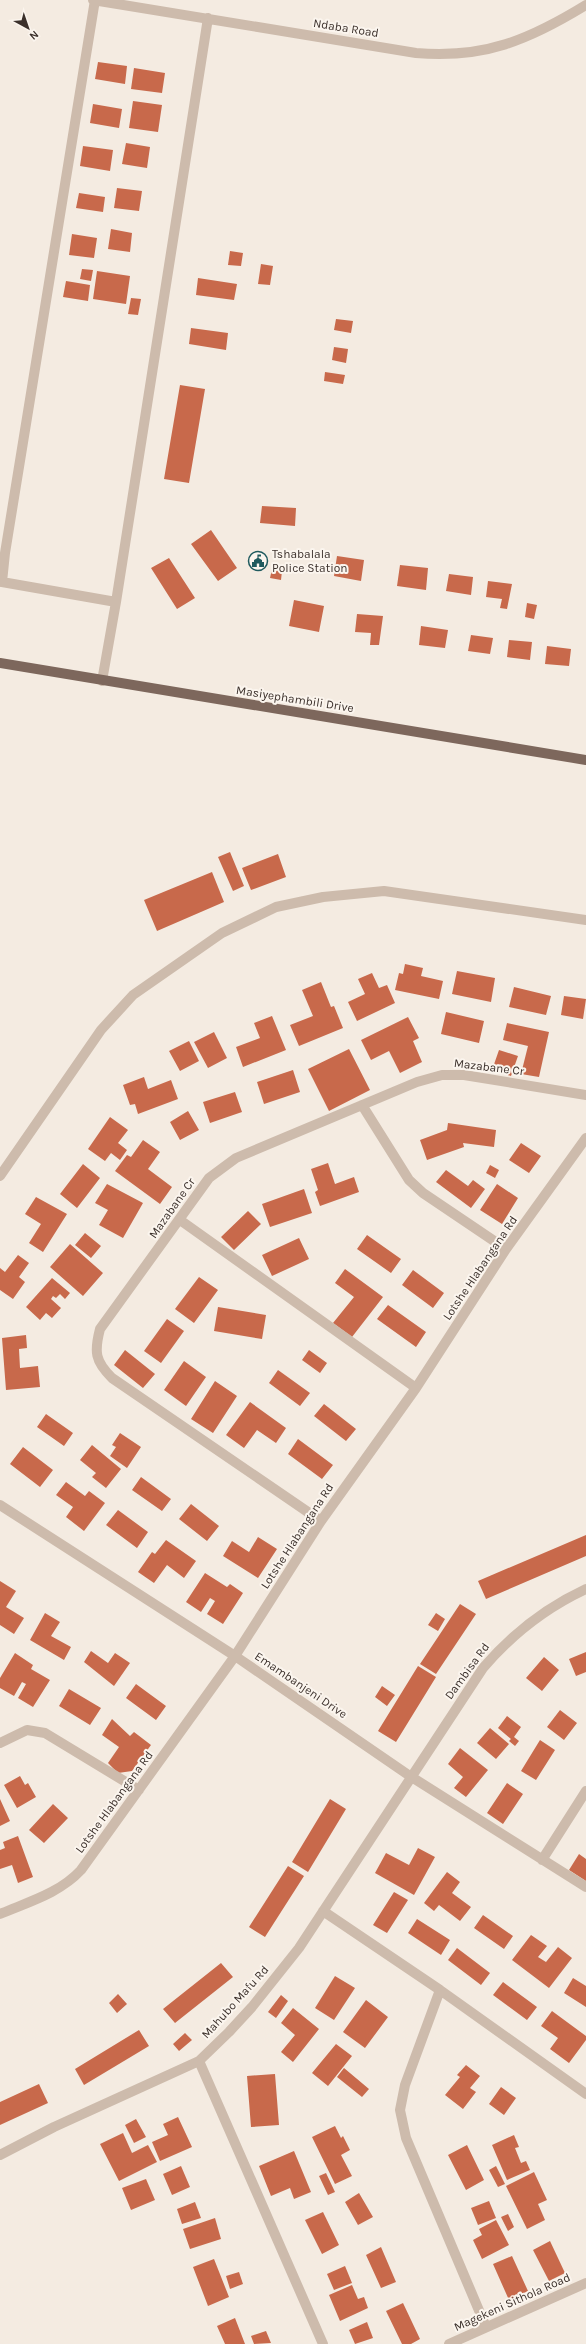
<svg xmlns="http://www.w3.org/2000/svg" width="586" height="2344" viewBox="0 0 586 2344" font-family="Karla,sans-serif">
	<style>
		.building { fill: #c8694b }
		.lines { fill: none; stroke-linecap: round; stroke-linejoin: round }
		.street { stroke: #cdbbac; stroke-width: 10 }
		.primary { stroke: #7d675c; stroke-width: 10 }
		.labels { text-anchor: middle; stroke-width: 4; stroke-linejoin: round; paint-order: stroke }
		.street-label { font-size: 12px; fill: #3b302b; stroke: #fbf5ee }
		.poi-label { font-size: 12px; fill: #3b302b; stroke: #fbf5ee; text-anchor: start }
	</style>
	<rect width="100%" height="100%" fill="#f4ebe1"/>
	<path class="building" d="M98 62 127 66 125 84 95 79Z
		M134 68 165 73 162 93 131 89Z
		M133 101 162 105 158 132 129 128Z
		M93 104 122 109 119 128 90 123Z
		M126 143 150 147 147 168 122 164Z
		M83 146 113 150 110 171 80 166Z
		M117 188 142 191 139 211 114 208Z
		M79 193 105 197 103 212 76 208Z
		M111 229 132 233 130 252 108 249Z
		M72 234 97 238 94 258 69 255Z
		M230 251 243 253 241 266 228 265Z
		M261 264 273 266 270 285 258 284Z
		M82 269 93 270 91 281 80 279Z
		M97 271 130 276 126 304 93 299Z
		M198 278 237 284 234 300 196 295Z
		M66 281 90 285 88 301 63 297Z
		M131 298 141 299 138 315 128 314Z
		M336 319 353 321 351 333 334 330Z
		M191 328 228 333 226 350 189 344Z
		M334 347 348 349 346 363 332 360Z
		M325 372 345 375 343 384 324 381Z
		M180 385 205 389 189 483 164 479Z
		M262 506 296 508 295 526 260 523Z
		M211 530 237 568 218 581 191 544Z
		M337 556 364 560 361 581 334 576Z
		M169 558 195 598 177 609 151 568Z
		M400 565 428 568 426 590 397 586Z
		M272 569 282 571 281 580 270 578Z
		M449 574 473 577 471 595 446 591Z
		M488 581 512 584 507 609 500 608 502 599 486 597Z
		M294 600 324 606 319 632 289 626Z
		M527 603 537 605 534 619 525 617Z
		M357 614 383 616 379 645H370L371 633 355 632Z
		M421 626 448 630 445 648 419 645Z
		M471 635 493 638 490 654 468 651Z
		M509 640 532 642 530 660 507 657Z
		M547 646 571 649 569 666 545 664Z
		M230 852 244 886 233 891 218 857Z
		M278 854 286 877 251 890 242 868Z
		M212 872 224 902 157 931 144 900Z
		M405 964 423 968 421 976 443 981 439 999 395 990 399 973 403 974Z
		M457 971 495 978 491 1002 452 994Z
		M372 973 379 988 387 985 395 1003 357 1021 348 1002 365 994 358 979Z
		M321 982 331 1007 334 1006 343 1028 299 1046 290 1025 313 1016 302 990Z
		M514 987 551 996 546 1015 509 1007Z
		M564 996 586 999 583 1019 561 1015Z
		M446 1012 484 1021 479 1043 441 1034Z
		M272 1016 286 1050 243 1067 236 1047 260 1038 254 1023Z
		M408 1017 419 1038 413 1041 422 1062 400 1073 389 1051 371 1060 361 1040Z
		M507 1023 549 1032 539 1077 521 1074 528 1046 503 1040Z
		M214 1032 227 1058 208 1068 194 1042Z
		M189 1041 199 1061 180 1071 169 1051Z
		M349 1049 370 1090 329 1111 308 1069Z
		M499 1050 518 1056 511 1076 492 1070Z
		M293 1070 300 1092 264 1104 257 1082Z
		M144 1077 148 1089 171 1080 178 1099 138 1114 135 1104 130 1105 123 1085Z
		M235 1092 242 1112 210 1123 203 1102Z
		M188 1111 199 1130 180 1140 170 1122Z
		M110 1117 128 1130 118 1143 127 1150 120 1160 111 1153 105 1161 88 1149Z
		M448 1123 496 1130 494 1147 463 1143 464 1147 427 1160 420 1140 447 1130Z
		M143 1140 160 1152 148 1169 172 1187 160 1204 115 1171 127 1155 131 1157Z
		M521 1143 541 1156 529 1173 509 1160Z
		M328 1163 335 1184 354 1177 359 1192 320 1206 315 1192 318 1190 311 1169Z
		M83 1164 100 1178 77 1208 60 1194Z
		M490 1165 499 1170 495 1178 486 1173Z
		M446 1170 468 1186 473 1180 485 1189 471 1208 436 1182Z
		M107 1184 143 1203 123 1238 99 1225 108 1210 95 1203Z
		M497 1184 518 1198 502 1224 480 1210Z
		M304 1189 312 1213 270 1227 262 1204Z
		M36 1197 67 1214 43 1252 29 1243 41 1224 25 1214Z
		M248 1211 261 1224 234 1250 221 1237Z
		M85 1233 101 1246 91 1258 75 1245Z
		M367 1235 401 1259 391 1273 357 1249Z
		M299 1238 309 1259 272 1276 262 1255Z
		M70 1244 103 1273 83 1296 50 1267Z
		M18 1255 29 1263 19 1277 25 1282 13 1299 0 1290V1268L5 1272Z
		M345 1269 383 1297 352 1337 333 1323 354 1297 335 1283Z
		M413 1270 444 1293 433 1308 402 1285Z
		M199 1277 218 1290 194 1323 175 1309Z
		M52 1278 70 1293 65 1299 60 1294 56 1298 53 1296 51 1299 61 1308 52 1318 46 1313 40 1320 26 1307Z
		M388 1305 426 1332 416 1347 377 1319Z
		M218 1307 266 1315 262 1339 214 1331Z
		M167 1319 184 1331 161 1363 144 1351Z
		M26 1335 27 1348 19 1349 20 1368 38 1366 40 1387 6 1390 2 1338Z
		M125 1350 155 1374 143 1388 114 1365Z
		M309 1350 327 1363 320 1373 302 1360Z
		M184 1361 206 1377 186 1406 164 1390Z
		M278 1370 310 1393 300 1406 269 1383Z
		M215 1381 237 1396 213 1433 191 1419Z
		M250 1402 286 1428 276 1443 257 1430 244 1448 226 1435Z
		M324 1404 356 1429 346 1441 314 1416Z
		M46 1414 73 1433 64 1446 37 1427Z
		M120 1433 141 1447 127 1468 110 1456 116 1447 112 1445Z
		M298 1439 333 1465 322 1479 288 1454Z
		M92 1445 121 1469 106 1488 92 1477 96 1473 80 1460Z
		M23 1447 53 1470 40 1487 10 1464Z
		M141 1477 171 1499 162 1511 132 1490Z
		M66 1482 85 1496 89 1491 105 1503 84 1531 66 1517 73 1507 56 1495Z
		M191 1504 219 1526 207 1541 179 1519Z
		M118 1510 148 1532 137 1548 106 1525Z
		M586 1535V1556L486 1599 478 1581Z
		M258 1537 277 1549 258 1578 223 1556 232 1541 249 1552Z
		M166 1540 196 1561 184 1578 167 1565 154 1583 138 1572 152 1552 155 1554Z
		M205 1573 227 1587 230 1584 243 1593 223 1624 207 1614 215 1601 210 1598 201 1612 186 1602Z
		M0 1581 16 1591 6 1607 24 1618 14 1634 0 1625Z
		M460 1604 476 1614 436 1674 420 1664Z
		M45 1613 60 1622 51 1636 71 1647 64 1660 30 1640Z
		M436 1613 445 1619 438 1631 428 1625Z
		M91 1651 108 1663 115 1653 130 1663 114 1686 84 1662Z
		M586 1652V1672L576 1676 569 1659Z
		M15 1653 33 1665 31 1669 50 1680 33 1707 18 1698 26 1684 22 1682 14 1696 0 1688V1678Z
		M544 1657 559 1670 542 1691 526 1678Z
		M418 1666 436 1677 396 1742 378 1731Z
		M136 1684 166 1706 156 1720 126 1698Z
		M382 1686 395 1695 387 1706 375 1697Z
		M69 1689 101 1708 90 1725 59 1706Z
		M560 1710 577 1723 564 1740 547 1727Z
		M507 1716 521 1727 514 1737 519 1741 515 1746 509 1741 511 1739 498 1728Z
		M112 1719 130 1736 134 1732 151 1745 132 1771 118 1773 108 1763 119 1747 102 1735Z
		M490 1728 509 1744 496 1759 477 1743Z
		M540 1740 555 1750 536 1780 521 1771Z
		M460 1748 488 1770 466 1797 454 1788 463 1777 448 1764Z
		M20 1776 25 1785 28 1783 36 1797 17 1808 4 1785Z
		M507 1783 523 1794 503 1824 487 1813Z
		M0 1799 10 1821 0 1826Z
		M330 1799 346 1809 308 1872 292 1862Z
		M53 1804 68 1818 44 1843 29 1830Z
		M18 1836 33 1877 18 1883 12 1865 0 1869V1850L5 1848 3 1842Z
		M418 1848 435 1857 414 1895 375 1873 386 1853 409 1865Z
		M579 1854 586 1859V1881L569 1870Z
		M288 1866 304 1876 265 1937 249 1927Z
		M447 1872 460 1882 452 1893 471 1907 460 1921 439 1905 434 1911 424 1903Z
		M394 1892 408 1900 387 1933 373 1925Z
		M483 1915 513 1936 504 1949 474 1928Z
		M417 1919 450 1940 441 1955 408 1933Z
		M531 1935 547 1946 538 1957 546 1962 558 1947 572 1958 549 1988 512 1960Z
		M457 1948 490 1973 481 1985 448 1960Z
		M221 1963 233 1977 175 2023 163 2009Z
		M335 1976 355 1988 334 2020 315 2008Z
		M573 1978 586 1986V2007L564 1993Z
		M503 1982 537 2007 527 2020 493 1995Z
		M118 1994 127 2004 117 2013 109 2003Z
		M281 1995 288 2001 276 2018 268 2012Z
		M366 2000 388 2017 365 2048 343 2032Z
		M293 2008 319 2029 293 2062 281 2052 295 2035 281 2023Z
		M552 2011 586 2036V2040L569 2063 550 2049 558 2038 541 2026Z
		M139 2030 149 2046 84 2085 75 2069Z
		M185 2033 192 2040 179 2051 173 2044Z
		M336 2044 352 2056 328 2086 312 2073Z
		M466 2065 480 2076 470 2088 476 2092 463 2109 445 2095 460 2077 457 2075Z
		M344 2068 369 2089 362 2097 337 2077Z
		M275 2074 279 2125 251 2127 247 2076Z
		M39 2084 48 2103 0 2125V2102Z
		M501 2087 516 2098 504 2115 489 2104Z
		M178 2117 192 2147 160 2161 152 2142 168 2135 163 2124Z
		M136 2119 146 2137 134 2143 125 2125Z
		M335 2126 341 2138 343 2136 350 2150 341 2155 352 2176 335 2184 312 2137Z
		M123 2133 132 2153 148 2145 157 2162 119 2181 100 2144Z
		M514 2135 519 2147 515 2148 521 2163 526 2161 530 2170 507 2180 492 2145Z
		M467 2145 484 2180 466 2190 448 2155Z
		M294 2151 311 2192 294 2199 290 2188 271 2196 259 2166Z
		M181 2166 190 2187 172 2195 163 2174Z
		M496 2166 505 2184 498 2187 489 2170Z
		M534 2172 547 2200 538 2204 545 2220 527 2229 506 2186Z
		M326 2173 335 2192 328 2195 319 2176Z
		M146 2179 155 2200 131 2210 122 2188Z
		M359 2193 373 2217 358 2225 345 2202Z
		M489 2201 496 2218 478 2225 471 2208Z
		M195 2202 201 2218 182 2224 177 2209Z
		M323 2212 339 2245 322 2254 305 2220Z
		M508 2214 514 2227 508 2231 501 2217Z
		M215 2218 221 2239 190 2249 183 2229Z
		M496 2220 509 2245 482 2259 473 2240 482 2235 479 2229Z
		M550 2241 565 2273 549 2281 533 2250Z
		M381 2247 396 2282 381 2288 366 2255Z
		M512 2256 528 2291 509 2300 493 2264Z
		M214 2259 229 2297 208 2306 193 2267Z
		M345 2266 352 2283 334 2290 327 2274Z
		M239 2272 243 2284 230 2289 226 2276Z
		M352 2285 358 2299 364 2297 368 2308 340 2321 329 2295Z
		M403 2303 420 2339 411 2344H402L386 2311Z
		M235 2318 245 2344H225L217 2326Z
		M367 2322 373 2338 355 2344 349 2330Z
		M266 2331 271 2343 254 2344 251 2336Z"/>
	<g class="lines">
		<path class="street" d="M93 0 416 53C484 59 529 40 586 5
			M95 0 5 553 2 582 116 602 208 18
			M102 681 116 602
			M362 1105 409 1180 423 1193 506 1249
			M0 1176 101 1030 133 995 222 933 276 907 323 897 384 891 586 920
			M180 1220 416 1388
			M0 1505 235 1656 410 1776 586 1887
			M321 1521 112 1378C95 1361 94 1352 100 1329L209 1178 236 1158 417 1082 442 1075H464L586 1095
			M0 1743 27 1730 45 1733 139 1790
			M542 1860 586 1791
			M323 1911 440 1990 586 2094
			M0 1914C28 1902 60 1893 81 1870L235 1656 321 1521 416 1388 506 1249 586 1138
			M440 1990 405 2085 400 2110 406 2138 486 2327
			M199 2061 323 2344
			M0 2155 54 2127 199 2061 229 2032 252 2007 299 1948 483 1668C513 1633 545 1608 586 1589
			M449 2344 586 2283"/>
		<path class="primary" d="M0 663 586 760"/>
	</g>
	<defs>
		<g id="civic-ring" transform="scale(1)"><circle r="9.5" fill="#fbf5ee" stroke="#1f5a5e" stroke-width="1.5"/><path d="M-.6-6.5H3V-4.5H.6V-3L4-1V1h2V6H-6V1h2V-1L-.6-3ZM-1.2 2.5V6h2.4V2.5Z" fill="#1f5a5e"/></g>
	</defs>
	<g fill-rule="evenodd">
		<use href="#civic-ring" x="258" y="561"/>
	</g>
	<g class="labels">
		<g class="street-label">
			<text transform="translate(346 28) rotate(9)" y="4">Ndaba Road</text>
			<text transform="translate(295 699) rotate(9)" y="4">Masiyephambili Drive</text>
			<text transform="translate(489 1067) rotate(7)" y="4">Mazabane Cr</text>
			<text transform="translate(172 1208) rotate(-55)" y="4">Mazabane Cr</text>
			<text transform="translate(480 1268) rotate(-56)" y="4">Lotshe Hlabangana Rd</text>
			<text transform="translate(297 1536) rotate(-57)" y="4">Lotshe Hlabangana Rd</text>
			<text transform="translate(467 1671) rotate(-54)" y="4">Dambisa Rd</text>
			<text transform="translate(301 1685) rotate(34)" y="4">Emambanjeni Drive</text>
			<text transform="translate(114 1802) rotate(-54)" y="4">Lotshe Hlabangana Rd</text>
			<text transform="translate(235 2002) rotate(-48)" y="4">Mahubo Mafu Rd</text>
			<text transform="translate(512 2302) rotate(-24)" y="4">Magekeni Sithola Road</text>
		</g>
		<g class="poi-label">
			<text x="272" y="558">Tshabalala<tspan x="272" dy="14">Police Station</tspan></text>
		</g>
	</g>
	<g transform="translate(28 28) rotate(140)" stroke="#fbf5ee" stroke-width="3" paint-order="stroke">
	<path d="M0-3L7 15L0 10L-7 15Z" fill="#3b302b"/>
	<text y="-6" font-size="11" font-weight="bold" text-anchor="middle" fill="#3b302b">N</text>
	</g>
</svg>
